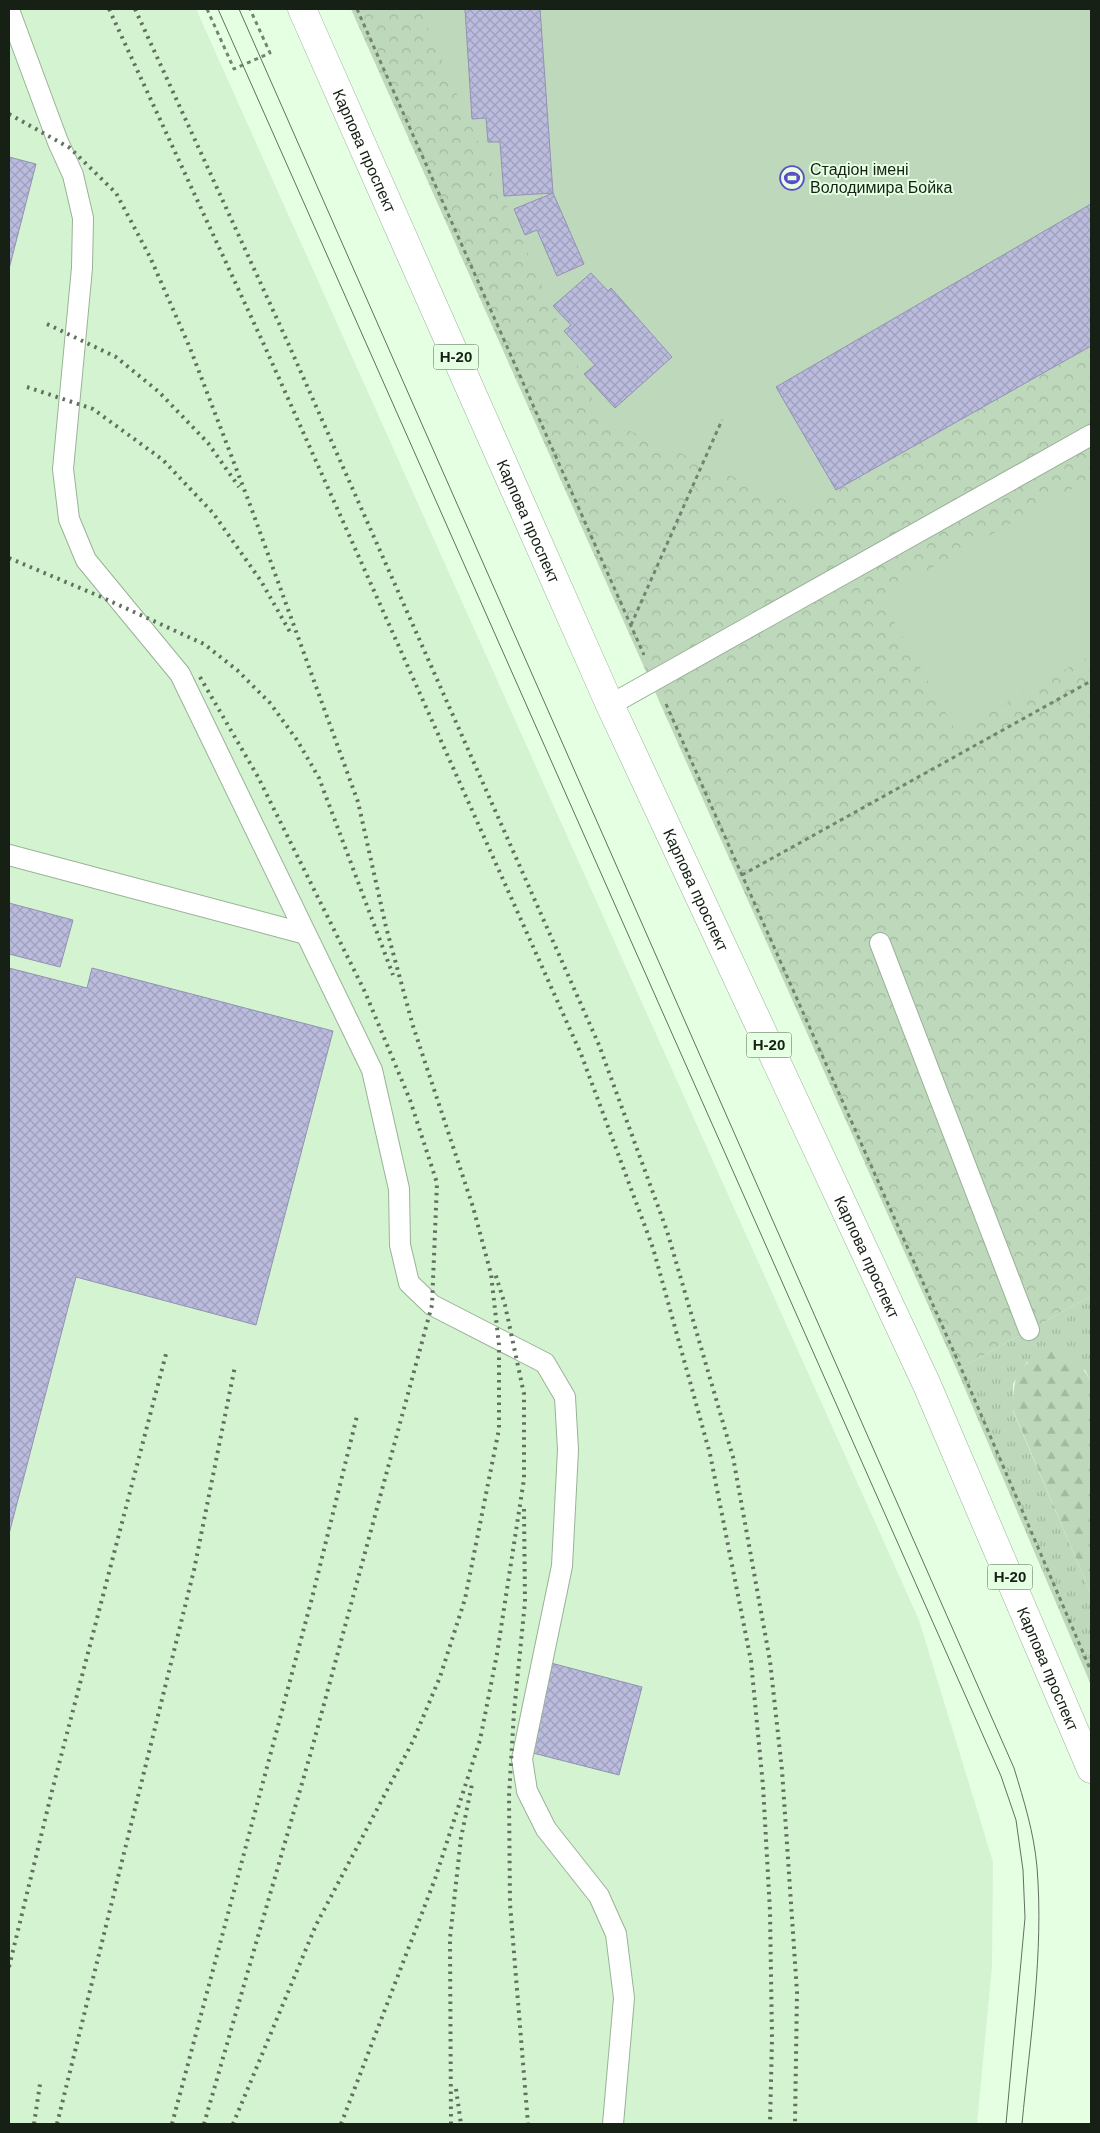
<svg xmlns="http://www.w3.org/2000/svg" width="1100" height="2133" viewBox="0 0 1100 2133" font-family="Helvetica,sans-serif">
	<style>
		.built { fill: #d4f4d1 }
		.grass { fill: url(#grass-tufts) }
		.forest { fill: url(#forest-firs) }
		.park { fill: url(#park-crowns) }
		.pitch { fill: #bed8bc }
		.building { fill: url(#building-cross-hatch); stroke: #9292b2 }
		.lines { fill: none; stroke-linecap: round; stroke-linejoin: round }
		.service-casing { stroke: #99b297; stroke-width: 22 }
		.primary-casing { stroke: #99b297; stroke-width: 29 }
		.path { stroke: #738471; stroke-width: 3; stroke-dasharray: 4 4; stroke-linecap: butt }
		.service { stroke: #fff; stroke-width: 20 }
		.primary { stroke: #fff; stroke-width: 28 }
		.tram { stroke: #61715f; stroke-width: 1 }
		.rail { stroke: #61715f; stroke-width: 4; stroke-dasharray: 2.5 5; stroke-linecap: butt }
		.labels { text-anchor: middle; stroke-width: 4; stroke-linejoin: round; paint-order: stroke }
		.shield { fill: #e4ffe2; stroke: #546352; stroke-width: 1 }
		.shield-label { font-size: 15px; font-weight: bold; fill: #162015 }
		.street-label { font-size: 16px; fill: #162015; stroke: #e4ffe2 }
		.poi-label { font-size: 16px; fill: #162015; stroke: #e4ffe2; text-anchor: start }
	</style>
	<defs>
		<pattern id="grass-tufts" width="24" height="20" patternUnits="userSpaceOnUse" patternTransform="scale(1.25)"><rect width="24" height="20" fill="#bed8bc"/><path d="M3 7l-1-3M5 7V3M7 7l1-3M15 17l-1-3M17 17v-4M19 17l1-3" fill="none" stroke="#a3b9a1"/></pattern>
		<pattern id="forest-firs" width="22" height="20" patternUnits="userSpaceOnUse" patternTransform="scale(1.25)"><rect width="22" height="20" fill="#bed8bc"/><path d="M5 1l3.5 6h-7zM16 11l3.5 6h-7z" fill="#a3b9a1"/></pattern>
		<pattern id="park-crowns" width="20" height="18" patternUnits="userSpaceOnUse" patternTransform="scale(1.25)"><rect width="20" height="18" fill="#bed8bc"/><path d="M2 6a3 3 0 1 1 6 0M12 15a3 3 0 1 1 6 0" fill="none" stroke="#a3b9a1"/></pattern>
		<pattern id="building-cross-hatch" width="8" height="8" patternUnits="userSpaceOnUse" patternTransform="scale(1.25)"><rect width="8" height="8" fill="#babbdd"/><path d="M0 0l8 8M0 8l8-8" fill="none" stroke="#9fa0bd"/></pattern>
	</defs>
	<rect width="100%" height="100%" fill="#e4ffe2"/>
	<path class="built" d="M9 9H196L919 1620 993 1862 992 1966 977 2124H9Z"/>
	<path class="grass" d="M1091 1296V1382L1085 1370 1027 1362 1013 1384V1411L1091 1594V1685L957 1370Z"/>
	<path class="forest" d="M1045 1350C1070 1355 1079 1359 1091 1382V1594L1013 1410C1013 1376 1016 1369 1045 1350Z"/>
	<path class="park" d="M351 9H1091V1296L957 1370Z"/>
	<path class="pitch" d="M419 9H1091V346L803 508 601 418Z
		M1091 478V655L956 731 880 597Z"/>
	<path class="building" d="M465 9H540L553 193 504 196 500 142H488L486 118 472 119Z
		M9 157 36 164 9 269Z
		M553 193 584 264 557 276 537 230 525 235 514 209Z
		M1091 204V346L836 490 776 387Z
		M591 273 608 291 611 288 672 357 615 408 584 374 595 365 564 331 571 325 553 306Z
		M9 903 73 920 60 967 9 954Z
		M9 968 87 988 92 968 333 1031 256 1325 76 1277 9 1534Z
		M551 1663 642 1687 619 1775 529 1752Z"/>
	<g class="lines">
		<g class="service-casing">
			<path id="service" d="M9 10 58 142 73 175 83 218 82 268 63 469 69 519 86 560 180 674 372 1070 399 1189 400 1245 409 1283 432 1305 545 1363 565 1397 568 1450 562 1566 522 1759 527 1791 546 1829 599 1896 616 1934 624 1998 613 2124
				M610 705 1091 435
				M9 855 306 934
				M880 943 1029 1330"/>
		</g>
		<g class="primary-casing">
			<g id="primary">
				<path id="s1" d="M302 9 610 705 927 1385 1091 1769"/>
			</g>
		</g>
		<path class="path" d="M207 9 234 69 270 53 250 9
			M357 9 644 655
			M631 625 722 420
			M666 704 961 1368 1091 1671
			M742 875 1091 681"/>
		<use href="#service" class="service"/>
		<use href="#primary" class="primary"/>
		<path class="tram" d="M218 9 1001 1776 1016 1820 1023 1870 1025 1918 1006 2124
			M239 9 1014 1768C1024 1801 1034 1833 1037 1867 1044 1953 1030 2039 1022 2124"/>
		<path class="rail" d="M109 9 265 347 581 1054 653 1248 710 1454 751 1661 763 1786 770 1911 772 2038 770 2124
			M135 9 288 343 599 1045 667 1231 733 1457 770 1661 782 1770 797 1992 795 2124
			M9 114 70 148 116 193 150 257 190 348 249 502 358 802 386 927 413 1026 473 1207 491 1274 499 1345V1429L465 1599 440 1677 413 1741 316 1925 233 2124
			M47 324 116 357 159 392 208 443 239 487
			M27 387 93 409 163 460 213 513 261 581 290 632
			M9 558 99 596 204 644 237 670 270 703 297 740 319 778 393 975
			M200 677 258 777 365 992 410 1100 437 1183 432 1305 311 1752 204 2124
			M524 1509 525 1602 514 1712 509 1796 510 1904 528 2124
			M9 1967 53 1787 166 1354
			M456 2089 461 2124
			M34 2124 40 2084
			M57 2124 194 1570 235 1366
			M172 2124 312 1598 357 1416
			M341 2124 435 1879 480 1740 497 1654 524 1479V1394L505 1305 495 1273
			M451 2124 450 1938 461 1838 472 1784"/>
	</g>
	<defs>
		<g id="stadium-ring" transform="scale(1.25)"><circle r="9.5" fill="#e4ffe2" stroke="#5e4ec6" stroke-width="1.5"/><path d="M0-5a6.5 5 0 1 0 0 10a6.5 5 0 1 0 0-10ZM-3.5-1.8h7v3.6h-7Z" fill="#5e4ec6"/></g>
	</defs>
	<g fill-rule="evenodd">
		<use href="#stadium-ring" x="792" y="178"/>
	</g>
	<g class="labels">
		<g class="shield">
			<rect x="433.5" y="344.5" width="45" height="25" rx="4"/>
			<rect x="746.5" y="1032.5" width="45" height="25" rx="4"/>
			<rect x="987.5" y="1564.5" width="45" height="25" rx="4"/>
		</g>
		<g class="shield-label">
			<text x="456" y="362">Н-20</text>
			<text x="769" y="1050">Н-20</text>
			<text x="1010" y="1582">Н-20</text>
		</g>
		<g class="street-label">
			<text dy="6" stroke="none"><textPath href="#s1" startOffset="155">Карпова проспект</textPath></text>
			<text dy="6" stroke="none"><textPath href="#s1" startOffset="560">Карпова проспект</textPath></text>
			<text dy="6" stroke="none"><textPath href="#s1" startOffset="965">Карпова проспект</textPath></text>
			<text dy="6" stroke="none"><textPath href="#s1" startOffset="1370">Карпова проспект</textPath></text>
			<text dy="6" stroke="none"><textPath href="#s1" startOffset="1820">Карпова проспект</textPath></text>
		</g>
		<g class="poi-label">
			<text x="810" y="175">Стадіон імені<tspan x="810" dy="18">Володимира Бойка</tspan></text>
		</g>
	</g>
	<rect width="1100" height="2133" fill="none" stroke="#162015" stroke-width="20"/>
</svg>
